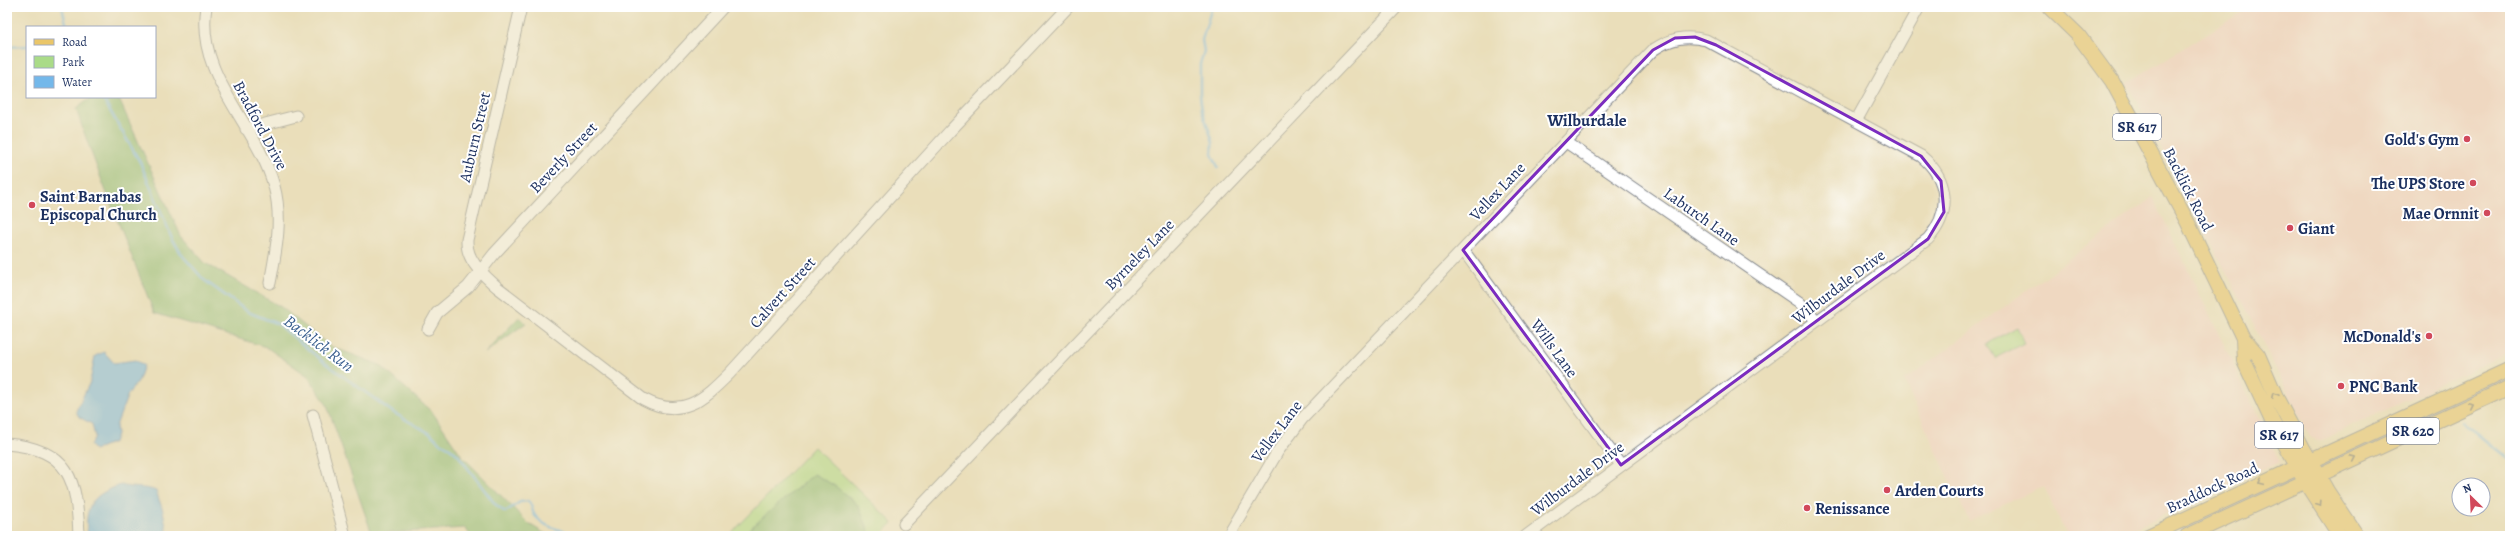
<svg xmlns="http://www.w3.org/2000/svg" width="2517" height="543" viewBox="0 0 2517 543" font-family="Alegreya,serif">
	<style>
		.built { fill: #f7d0ca }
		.green { fill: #aadb88; stroke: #628573 }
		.forest { fill: #87bb74; stroke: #517569 }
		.water { fill: #74b8ea; stroke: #4874a4 }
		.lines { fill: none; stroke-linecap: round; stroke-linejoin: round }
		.stream { stroke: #74b8ea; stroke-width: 2.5 }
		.minor-casing { stroke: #82868c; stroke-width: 13 }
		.major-casing { stroke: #82868c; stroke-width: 16 }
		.minor { stroke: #fff; stroke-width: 11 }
		.major { stroke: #eac669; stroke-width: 14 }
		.oneway { stroke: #787363 }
		.marked { fill: none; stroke: #7b2cbf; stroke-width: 3; stroke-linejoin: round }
		.poi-dot { fill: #d1495b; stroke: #fff; stroke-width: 1.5 }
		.labels { text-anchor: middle; stroke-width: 4; stroke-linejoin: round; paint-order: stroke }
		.shield { fill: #fff; stroke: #5f6d8e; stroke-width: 1 }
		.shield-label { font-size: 15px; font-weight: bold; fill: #1b2f5e }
		.street-label { font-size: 16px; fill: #1b2f5e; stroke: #fff }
		.poi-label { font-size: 16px; font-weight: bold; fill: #1b2f5e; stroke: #fff; text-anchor: start }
		.neighbourhood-label { font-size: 17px; font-weight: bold; fill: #1b2f5e; stroke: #fff }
		.water-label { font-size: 17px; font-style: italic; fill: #3a5f8f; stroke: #fff }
	</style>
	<rect width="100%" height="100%" fill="#fff"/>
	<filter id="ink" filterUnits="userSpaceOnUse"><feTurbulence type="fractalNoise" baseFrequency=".025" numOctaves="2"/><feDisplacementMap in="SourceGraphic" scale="8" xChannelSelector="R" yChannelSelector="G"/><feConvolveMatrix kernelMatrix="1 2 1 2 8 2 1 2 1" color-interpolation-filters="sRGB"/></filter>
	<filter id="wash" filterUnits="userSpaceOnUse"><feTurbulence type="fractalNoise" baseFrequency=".012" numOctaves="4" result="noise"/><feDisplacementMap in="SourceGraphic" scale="16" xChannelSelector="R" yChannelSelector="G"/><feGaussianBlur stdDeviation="0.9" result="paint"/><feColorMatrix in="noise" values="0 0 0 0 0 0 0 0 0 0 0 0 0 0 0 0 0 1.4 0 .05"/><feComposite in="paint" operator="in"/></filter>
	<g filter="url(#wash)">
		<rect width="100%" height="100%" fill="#eadeba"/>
		<path class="built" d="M2250 7H2502L2510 20V352L2319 441 2310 437 2249 315 2127 83Z
			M2153 197 2280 462 2117 536H2067L2044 486 1969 521 1904 381Z"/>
		<path class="green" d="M2017 327 2025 343 1995 358 1987 344Z
			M814 447 893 523 880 536H729Z"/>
		<path class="forest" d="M92 97H118L181 236 205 263 281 307 330 346 380 365 433 413 462 456 529 524 549 536H471L465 528 372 534 327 405 308 376 266 347 154 313C128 245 99 178 76 109Z
			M519 317 526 323 485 353Z
			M814 474 835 486 858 505 869 531 866 536H741Z"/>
		<path class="water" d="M104 352 114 363 135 360 144 365 139 380 128 394 116 426 117 434 114 442 94 450 90 445 95 437 92 424 79 417 76 411 90 382 95 356Z
			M121 485C133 489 145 486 156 491L163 511 168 536H88C83 506 93 494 121 485Z"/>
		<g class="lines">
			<path class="stream" d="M62 7 67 27
				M1212 7 1202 40 1204 51 1200 64V95L1202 110 1213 142 1212 154 1218 167
				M7 47 27 46
				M102 97 140 162 172 238 182 255 204 280 248 312 278 324 325 363 394 413 431 434 439 442 450 448 458 455 495 504 505 512 520 502 528 501C533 505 531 512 536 517 549 531 560 527 573 536
				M2462 422 2510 460"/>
		</g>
	</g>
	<g filter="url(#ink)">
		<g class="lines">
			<g class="minor-casing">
				<path id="minor" d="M206 7C195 77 257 124 274 186 283 219 276 251 270 283
					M521 7 467 240C466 261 483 274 497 287L643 399C681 420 703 400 730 373L950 131 1068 7
					M1856 121 1919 7
					M246 129 296 116
					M1566 142 1799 302 1817 321
					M1463 250 1621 465
					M428 329 437 313 468 287 494 254 723 7
					M313 415 345 536
					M7 444C70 449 77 480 79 536
					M904 524 1397 7
					M1228 536 1278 451 1302 419 1653 50C1671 38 1685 35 1706 40L1921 156C1949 179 1952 212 1928 239L1526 536"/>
			</g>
			<g class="major-casing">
				<path id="major" d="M2049 7 2078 35 2112 81 2188 223 2243 338 2258 355 2277 399 2304 450 2327 491 2357 536
					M2243 338 2244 361 2273 423 2311 491 2340 536
					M2148 536 2510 369
					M2187 536 2510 387"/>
			</g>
			<use href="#minor" class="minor"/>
			<use href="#major" class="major"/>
		</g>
		<defs><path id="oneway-chevron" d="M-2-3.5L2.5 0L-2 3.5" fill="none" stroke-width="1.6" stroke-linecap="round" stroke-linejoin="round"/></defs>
		<g class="oneway">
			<use href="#oneway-chevron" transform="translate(2275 395) rotate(-115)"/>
			<use href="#oneway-chevron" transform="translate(2471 405) rotate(-25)"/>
			<use href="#oneway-chevron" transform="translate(2353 458) rotate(-24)"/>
			<use href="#oneway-chevron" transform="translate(2261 482) rotate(155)"/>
			<use href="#oneway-chevron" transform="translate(2319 504) rotate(57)"/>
		</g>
	</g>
	<path d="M0 0H2517V543H0ZM1695 37 1716 45 1921 156 1941 181 1944 212 1928 239 1621 465 1463 250 1653 50 1675 38Z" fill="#eadeba" fill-opacity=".55" fill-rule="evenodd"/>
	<path class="marked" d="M1695 37 1716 45 1921 156 1941 181 1944 212 1928 239 1621 465 1463 250 1653 50 1675 38Z"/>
	<g class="poi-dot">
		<circle cx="2467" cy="139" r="4"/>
		<circle cx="2473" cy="183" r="4"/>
		<circle cx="32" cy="205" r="4"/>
		<circle cx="2487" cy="213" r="4"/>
		<circle cx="2290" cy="228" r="4"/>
		<circle cx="2429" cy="336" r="4"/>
		<circle cx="2341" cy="386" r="4"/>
		<circle cx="1887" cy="490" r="4"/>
		<circle cx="1807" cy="508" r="4"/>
	</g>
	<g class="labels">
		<g class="shield">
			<rect x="2113" y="114" width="48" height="26" rx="3"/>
			<rect x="2387" y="418" width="52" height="26" rx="3"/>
			<rect x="2255" y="422" width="48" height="26" rx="3"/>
		</g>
		<g class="shield-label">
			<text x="2137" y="132">SR 617</text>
			<text x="2413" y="436">SR 620</text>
			<text x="2279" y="440">SR 617</text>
		</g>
		<g class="street-label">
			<text transform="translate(261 125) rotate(62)" y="6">Bradford Drive</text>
			<text transform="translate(474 137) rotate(-77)" y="6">Auburn Street</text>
			<text transform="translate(563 157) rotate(-47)" y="6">Beverly Street</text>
			<text transform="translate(2189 189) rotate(63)" y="6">Backlick Road</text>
			<text transform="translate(1497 191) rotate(-47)" y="6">Vellex Lane</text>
			<text transform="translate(1702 216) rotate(35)" y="6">Laburch Lane</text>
			<text transform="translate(1139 254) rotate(-46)" y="6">Byrneley Lane</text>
			<text transform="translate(1838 286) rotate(-37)" y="6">Wilburdale Drive</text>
			<text transform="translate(782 292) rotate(-48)" y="6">Calvert Street</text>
			<text transform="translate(1555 348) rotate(54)" y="6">Wills Lane</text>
			<text transform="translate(1276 431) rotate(-53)" y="6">Vellex Lane</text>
			<text transform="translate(1577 478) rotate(-37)" y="6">Wilburdale Drive</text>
			<text transform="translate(2212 487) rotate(-25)" y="6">Braddock Road</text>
		</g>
		<g class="poi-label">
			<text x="2459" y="145" text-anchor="end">Gold's Gym</text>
			<text x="2465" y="189" text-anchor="end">The UPS Store</text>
			<text x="40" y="202">Saint Barnabas<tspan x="40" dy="18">Episcopal Church</tspan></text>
			<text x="2479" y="219" text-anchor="end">Mae Ornnit</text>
			<text x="2298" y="234">Giant</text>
			<text x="2421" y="342" text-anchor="end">McDonald's</text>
			<text x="2349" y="392">PNC Bank</text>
			<text x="1895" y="496">Arden Courts</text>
			<text x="1815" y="514">Renissance</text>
		</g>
		<g class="neighbourhood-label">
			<text x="1587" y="126">Wilburdale</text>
		</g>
		<g class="water-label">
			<text transform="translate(319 343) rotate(37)" y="6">Backlick Run</text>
		</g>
	</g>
	<rect width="2517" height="543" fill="none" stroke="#fff" stroke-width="24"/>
	<rect x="26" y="26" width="130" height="72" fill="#ffffff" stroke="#a4acbf"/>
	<rect x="34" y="39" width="20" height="6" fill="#eac669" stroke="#a4acbf"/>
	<text x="62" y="46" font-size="12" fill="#1b2f5e">Road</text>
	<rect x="34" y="56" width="20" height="12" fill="#aadb88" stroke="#a4acbf"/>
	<text x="62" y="66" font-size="12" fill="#1b2f5e">Park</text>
	<rect x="34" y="76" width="20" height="12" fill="#74b8ea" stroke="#a4acbf"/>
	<text x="62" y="86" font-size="12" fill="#1b2f5e">Water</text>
	<g transform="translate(2471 497) rotate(336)"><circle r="19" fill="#ffffff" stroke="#a4acbf"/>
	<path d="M0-3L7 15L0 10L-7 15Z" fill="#d1495b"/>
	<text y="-6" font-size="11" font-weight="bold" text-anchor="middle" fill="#1b2f5e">N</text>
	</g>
</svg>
